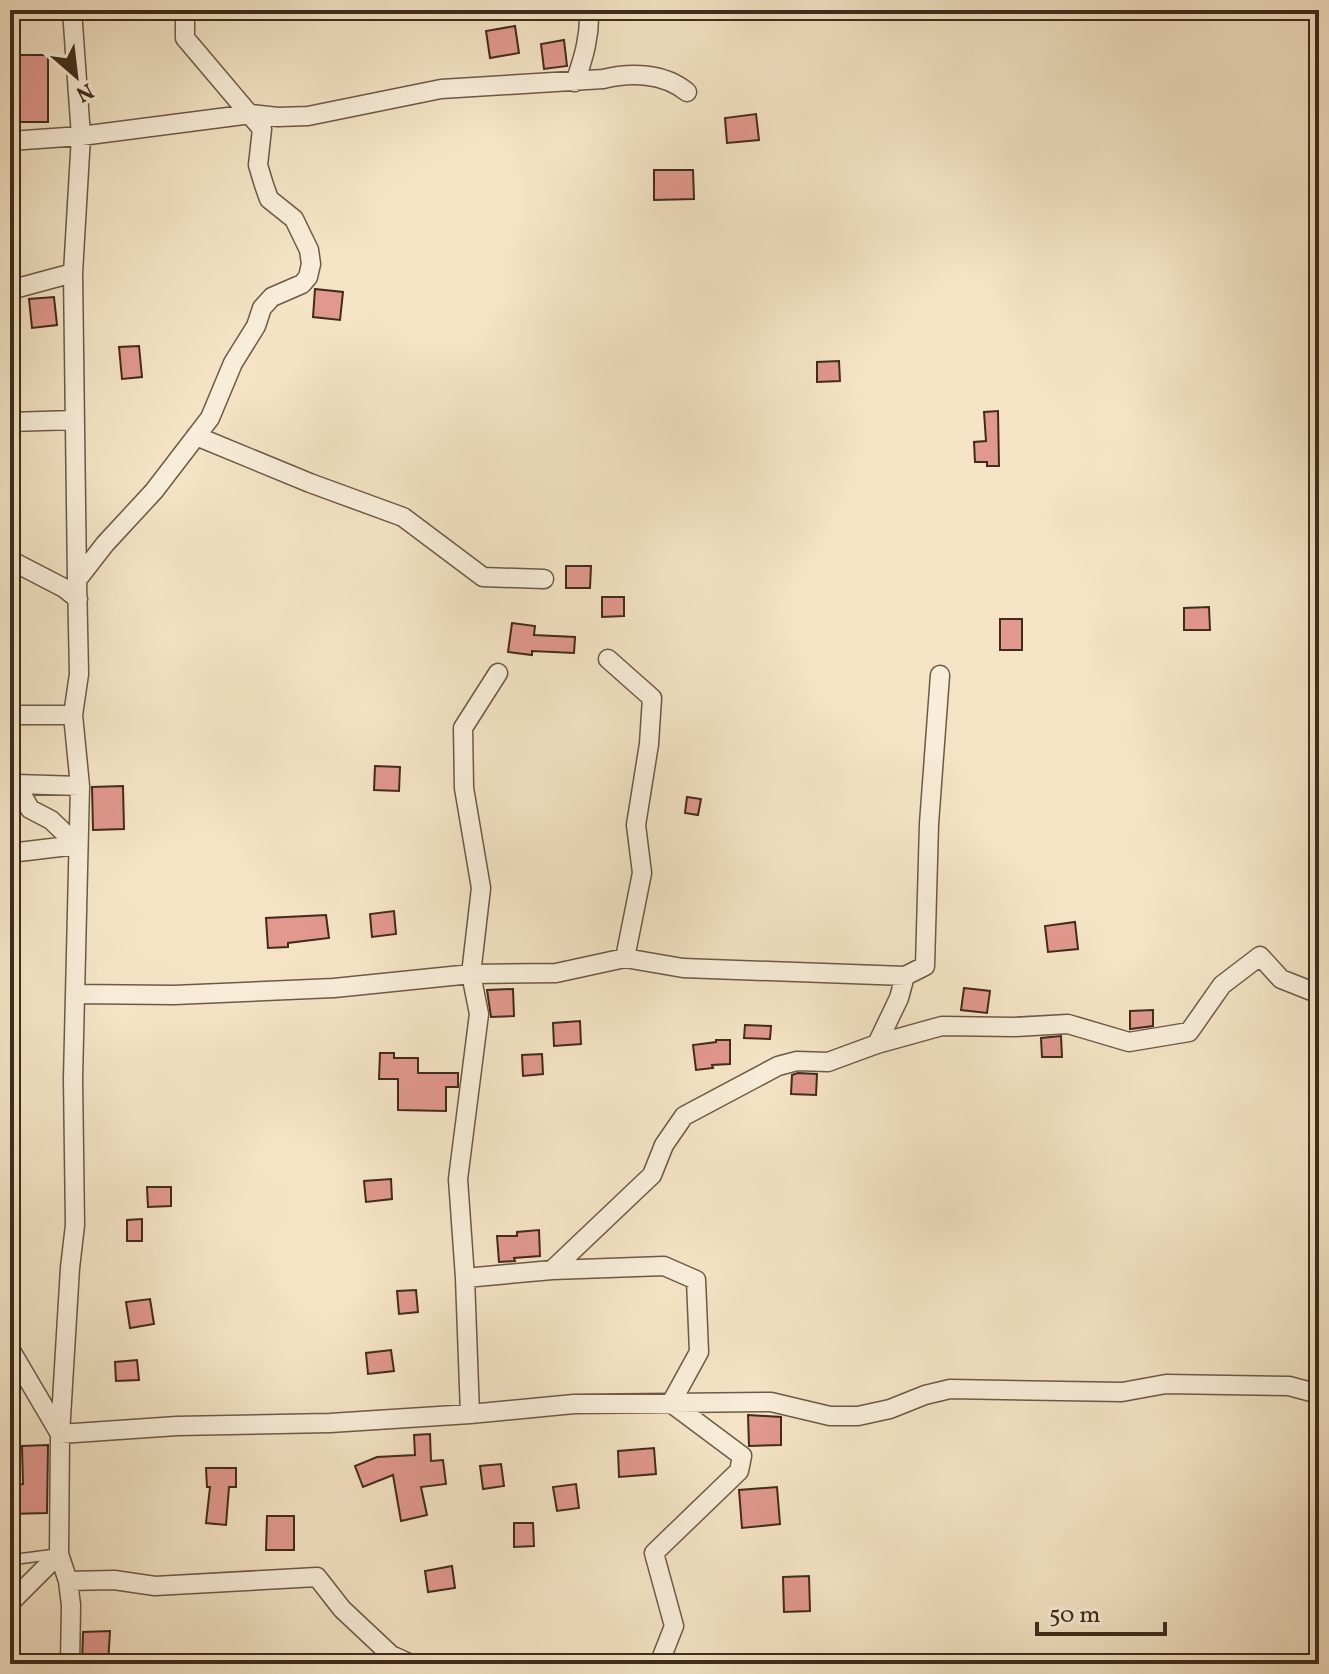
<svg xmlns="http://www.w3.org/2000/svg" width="1329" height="1674" viewBox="0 0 1329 1674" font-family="Vollkorn,serif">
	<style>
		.building { fill: #e1988e; stroke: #402b1c; stroke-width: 2 }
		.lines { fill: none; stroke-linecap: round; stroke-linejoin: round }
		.lane-casing { stroke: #6d5946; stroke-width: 12 }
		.street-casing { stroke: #6d5946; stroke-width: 21 }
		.lane { stroke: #f8edd9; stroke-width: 9 }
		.street { stroke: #f8edd9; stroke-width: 18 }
	</style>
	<rect width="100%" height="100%" fill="#f4e4c5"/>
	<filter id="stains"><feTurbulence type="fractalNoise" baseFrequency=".0025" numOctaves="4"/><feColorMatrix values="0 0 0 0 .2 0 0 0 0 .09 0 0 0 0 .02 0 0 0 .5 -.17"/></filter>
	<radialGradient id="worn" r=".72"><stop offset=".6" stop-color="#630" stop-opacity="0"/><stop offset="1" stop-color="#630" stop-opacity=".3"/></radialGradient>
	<path class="building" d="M515 26 519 53 490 58 486 31Z
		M564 40 567 66 544 69 541 44Z
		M14 55H48V122H14Z
		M756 114 759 140 727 143 725 118Z
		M654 170H693L694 199 654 200Z
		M315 289 343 292 340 320 313 317Z
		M54 297 57 325 32 328 29 299Z
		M139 346 142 377 122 379 119 347Z
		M839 361 840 381 817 382V362Z
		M998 411 999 466H987V462H975L974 442 986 441 984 412Z
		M566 566H591L590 588H566Z
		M602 597H624V616L602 617Z
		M1209 607 1210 630H1184V608Z
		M1000 619H1022V650H1000Z
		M512 623 535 626 534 635 575 637 574 653 532 651V655L508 652Z
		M375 766 400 767 399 791 374 790Z
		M123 786 124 829 93 830 92 787Z
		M687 797 701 799 698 815 685 813Z
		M394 911 396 934 372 937 370 914Z
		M326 915 329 938 288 943V947L268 948 266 918Z
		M1075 922 1078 949 1048 952 1045 926Z
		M964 988 990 991 987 1013 961 1010Z
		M513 989 514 1016 491 1017 487 990Z
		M1153 1010V1026L1130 1029V1011Z
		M580 1021 581 1044 554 1046 553 1023Z
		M745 1025 771 1026 770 1039 744 1038Z
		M1061 1036 1062 1057H1042L1041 1038Z
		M716 1040H730V1064L712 1065 713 1068 696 1070 693 1045 716 1042Z
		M380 1053H394V1058H418V1073H458V1087H446V1111L398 1110V1079H379Z
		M542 1054 543 1074 523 1076 522 1055Z
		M798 1073 817 1074 816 1095 791 1094 792 1075Z
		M391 1179 392 1199 366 1202 364 1181Z
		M147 1187H171V1206L148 1207Z
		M142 1219V1241H127V1220Z
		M539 1230 540 1256 514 1258 515 1261 499 1262 497 1236H517V1232Z
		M416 1290 418 1312 399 1314 397 1291Z
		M150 1299 154 1324 130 1328 126 1302Z
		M391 1350 394 1371 368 1374 366 1353Z
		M137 1360 139 1380 116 1381 115 1362Z
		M748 1415 781 1417V1445L749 1446Z
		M430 1434 431 1461 443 1460 446 1484 421 1487 427 1515 401 1521 393 1475 363 1487 355 1466 377 1457 415 1455 414 1435Z
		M48 1445 47 1513 10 1514V1485L23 1484 22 1446Z
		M654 1448 656 1474 619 1477 618 1451Z
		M501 1464 504 1486 483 1489 480 1466Z
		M206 1468H236V1487H229L226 1525 206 1523 210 1487H207Z
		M576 1484 579 1508 557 1511 553 1487Z
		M777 1487 780 1524 742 1528 739 1490Z
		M267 1516H294V1550H266Z
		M514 1523H533L534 1546 514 1547Z
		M452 1566 455 1588 428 1592 425 1571Z
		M809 1576 810 1611 784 1612 783 1577Z
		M110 1631 108 1664H82L83 1632Z"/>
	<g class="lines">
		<g class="lane-casing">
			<path id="lane" d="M10 1560 56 1554"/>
		</g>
		<g class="street-casing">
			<path id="street" d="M185 10V38L262 129 258 165 264 185 269 199 294 219 309 250 311 264 308 277 302 284 272 297 262 308 256 326 233 363 210 418 154 491 105 544 77 580 79 674 73 715 80 786 73 1079 75 1225 70 1268 60 1434 177 1426 330 1423 470 1414 574 1404 771 1402 830 1416H858L890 1409 925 1395 950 1389 1122 1392 1166 1384 1289 1386 1319 1394
				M575 82C584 57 590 36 589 10
				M10 141 81 136 72 10
				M10 290 73 273
				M10 422 74 420
				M196 436 310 483 403 517 483 577 544 579
				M10 560 64 588 78 599
				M77 580 73 273 81 136 251 114 278 117 308 116 441 89 603 79C631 72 664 73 687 92
				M608 659 652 698 649 744 636 825 642 873 625 958
				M10 715H73
				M10 853 77 845 51 820 30 809 16 784 80 786
				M75 994 174 995 334 988 471 974 556 973 625 958 683 968 905 976
				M877 1044 942 1026 1014 1027 1068 1024 1129 1042 1189 1032 1222 985 1260 956 1281 979 1319 994
				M552 1270 664 1266 696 1280 699 1352 671 1403 742 1456 739 1471 654 1553 674 1626 659 1664
				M465 1278 458 1179 479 1014 471 974 481 888 464 788 463 728 498 673
				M10 1349 60 1434 59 1554 68 1581 71 1605 70 1664
				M470 1414 465 1278 552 1270 652 1175 664 1145 684 1116 778 1066 797 1061 828 1062 877 1044 899 998 905 976 925 966 929 824 940 675
				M68 1581 114 1580 155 1586 317 1577 342 1609 391 1655 411 1664
				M10 1603 59 1554"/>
		</g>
		<use href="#lane" class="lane"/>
		<use href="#street" class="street"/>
	</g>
	<rect width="1329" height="1674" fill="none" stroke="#f4e4c5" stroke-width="40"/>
	<rect x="12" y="12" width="1305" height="1650" fill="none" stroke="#402b1c" stroke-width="4"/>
	<rect x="20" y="20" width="1289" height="1634" fill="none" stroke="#402b1c" stroke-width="2"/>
	<g transform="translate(76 76) rotate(152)" stroke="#f8edd9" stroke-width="6" paint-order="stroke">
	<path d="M0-6L14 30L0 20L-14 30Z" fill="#402b1c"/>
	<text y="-12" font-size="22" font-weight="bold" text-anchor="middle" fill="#402b1c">N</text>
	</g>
	<path d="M1037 1622v12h128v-12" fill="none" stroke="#402b1c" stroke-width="4"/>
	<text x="1049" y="1622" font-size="24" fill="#402b1c" stroke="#f8edd9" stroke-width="6" paint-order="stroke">50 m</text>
	<rect width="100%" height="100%" filter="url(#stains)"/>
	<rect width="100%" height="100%" fill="url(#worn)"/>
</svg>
